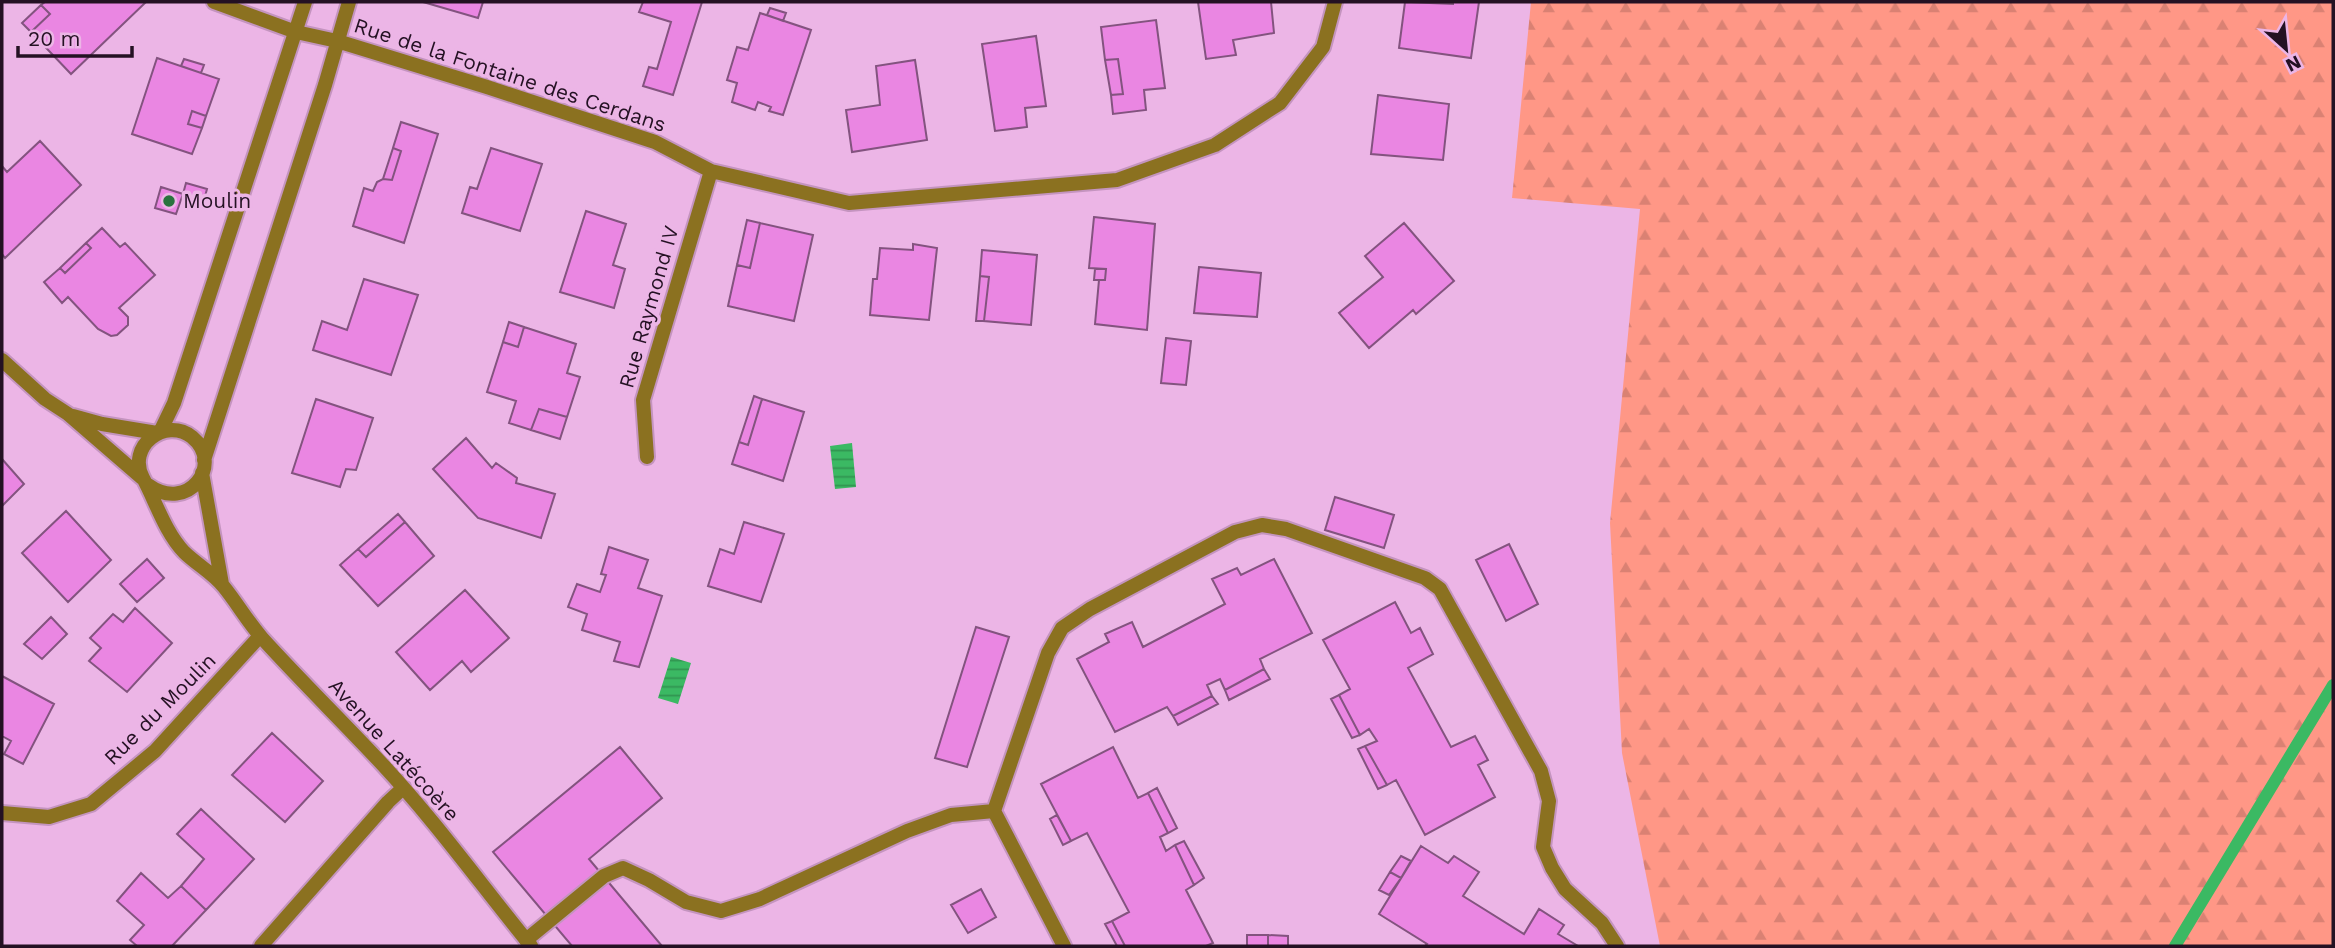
<svg xmlns="http://www.w3.org/2000/svg" width="2335" height="948" viewBox="0 0 2335 948" font-family="'Work Sans',sans-serif">
	<style>
		.forest { fill: url(#forest-firs) }
		.water { fill: url(#water-rules) }
		.lines { fill: none; stroke-linecap: round; stroke-linejoin: round }
		.stream { stroke: #3bb963; stroke-width: 12 }
		.building { fill: #ea86e2; stroke: #83537f; stroke-width: 2 }
		.service-casing { stroke: #c494bf; stroke-width: 18 }
		.minor-casing { stroke: #c494bf; stroke-width: 18 }
		.service { stroke: #8b7120; stroke-width: 14 }
		.minor { stroke: #8b7120; stroke-width: 14 }
		.poi-dot { fill: #2a723e; stroke: #ecb5e6; stroke-width: 2.5 }
		.labels { text-anchor: middle; stroke-width: 7; stroke-linejoin: round; paint-order: stroke }
		.street-label { font-size: 21px; fill: #241123; stroke: #ecb5e6 }
		.poi-label { font-size: 21px; fill: #241123; stroke: #ecb5e6; text-anchor: start }
	</style>
	<defs>
		<pattern id="forest-firs" width="22" height="20" patternUnits="userSpaceOnUse" patternTransform="scale(1.75)"><rect width="22" height="20" fill="#ff9786"/><path d="M5 1l3.5 6h-7zM16 11l3.5 6h-7z" fill="#da8173"/></pattern>
		<pattern id="water-rules" width="6" height="5" patternUnits="userSpaceOnUse" patternTransform="scale(1.75)"><rect width="6" height="5" fill="#3bb963"/><path d="M0 2.5h6" fill="none" stroke="#319551"/></pattern>
	</defs>
	<rect width="100%" height="100%" fill="#ecb5e6"/>
	<path class="forest" d="M1531 2H2333V946H1660L1622 753 1610 523 1640 209 1512 198Z"/>
	<path class="water" d="M852 443 856 487 835 489 830 446Z
		M671 657 691 663 678 704 658 698Z"/>
	<g class="lines">
		<path class="stream" d="M2175 946 2333 685"/>
	</g>
	<path class="building" d="M45 2H146L71 74 31 32 50 14 41 5Z
		M423 2H483L478 18Z
		M643 2H702L673 95 643 86 649 67 657 69 671 22 639 12Z
		M1198 2H1271L1274 33 1233 40 1236 55 1206 59Z
		M1405 2 1453 4V2H1479L1471 58 1399 48Z
		M41 5 50 14 31 32 22 23Z
		M770 8 786 13 783 21 767 15Z
		M760 13 811 30 783 115 769 111 771 107 758 102 755 110 732 102 737 83 727 80 737 47 748 50Z
		M1156 20 1165 88 1144 90 1146 110 1113 114 1111 95 1123 94 1118 59 1105 60 1101 27Z
		M1036 36 1046 106 1025 108 1027 127 995 131 982 44Z
		M157 58 219 79 206 116 192 111 188 124 202 128 192 154 132 134Z
		M184 59 204 65 201 73 181 66Z
		M1118 59 1123 94 1111 95 1105 60Z
		M915 60 927 140 852 152 846 110 880 105 876 66Z
		M1378 95 1449 104 1443 160 1371 154Z
		M192 111 206 116 202 128 188 124Z
		M401 122 438 134 404 243 353 226 364 188 373 191 377 182 383 179 392 180 401 151 393 148Z
		M40 141 81 185 5 258 2 254V166L7 172Z
		M393 148 401 151 392 180 383 179Z
		M491 148 542 164 520 231 462 213 470 187 477 189Z
		M186 183 207 189 204 200 183 194Z
		M161 187 183 194 176 214 155 208Z
		M586 211 626 224 613 265 625 269 614 308 560 292Z
		M1094 217 1155 224 1147 330 1095 324 1099 280H1105L1106 269 1089 268Z
		M747 220 760 223 750 268 737 265Z
		M760 223 813 235 794 321 728 306 737 265 750 268Z
		M1404 223 1454 281 1416 314 1413 310 1369 348 1339 313 1383 277 1365 256Z
		M102 228 120 247 125 243 155 275 119 308 128 317V325L117 335 111 336 98 329 68 297 62 303 44 282 60 268 65 273 91 248 86 243Z
		M86 243 91 248 65 273 60 268Z
		M913 244 937 248 929 320 870 315 873 279H877L880 248 913 250Z
		M982 250 1037 255 1031 325 984 321 989 277 980 276Z
		M1199 267 1261 273 1257 317 1194 313Z
		M1095 269H1106L1105 280H1094Z
		M980 276 989 277 984 321H976Z
		M364 279 418 295 391 375 313 350 322 321 347 330Z
		M509 322 524 327 518 347 503 342Z
		M524 327 576 344 567 373 580 377 567 417 539 409 531 430 509 423 516 401 487 392 503 342 518 347Z
		M1166 338 1191 341 1186 385 1161 383Z
		M754 396 762 399 748 445 739 442Z
		M316 399 373 418 356 470 346 469 340 487 292 473Z
		M762 399 804 412 783 481 732 464 739 442 748 445Z
		M539 409 567 417 560 439 531 430Z
		M466 438 492 468 496 463 517 478 516 483 555 494 541 538 478 518 433 469Z
		M2 459 24 484 2 506Z
		M1335 497 1394 515 1384 548 1325 530Z
		M66 511 111 560 68 602 22 553Z
		M398 514 405 522 366 557 358 549Z
		M405 522 434 556 378 606 340 565 358 549 366 557Z
		M744 522 784 534 761 602 708 586 720 549 734 554Z
		M1509 544 1538 604 1506 621 1476 560Z
		M609 547 648 560 638 588 662 596 639 667 614 661 620 642 582 630 587 614 568 607 577 584 600 592 606 575 601 574Z
		M147 559 164 578 137 602 120 584Z
		M1274 559 1312 633 1260 659 1264 669 1225 690 1220 679 1207 685 1212 696 1173 716 1167 707 1115 732 1077 659 1109 642 1105 634 1132 622 1143 647 1225 604 1212 579 1237 568 1241 575Z
		M465 590 509 638 471 672 462 661 430 690 396 652Z
		M1395 602 1411 633 1420 628 1433 654 1408 668 1451 747 1475 736 1488 760 1478 765 1495 797 1425 835 1396 780 1387 785 1365 746 1377 741 1369 729 1360 735 1339 695 1350 689 1323 640Z
		M135 608 172 643 127 692 89 661 101 648 90 638 113 614 123 622Z
		M51 617 67 634 42 659 24 644Z
		M976 627 1009 637 967 767 935 758Z
		M1264 669 1270 679 1229 700 1225 690Z
		M2 676 54 704 23 764 4 754 11 741 2 736Z
		M1339 695 1360 735 1352 738 1331 699Z
		M1212 696 1218 704 1178 725 1173 716Z
		M272 733 323 781 285 822 232 775Z
		M1365 746 1387 785 1378 789 1358 749Z
		M620 747 662 798 589 859 662 946H572L493 852Z
		M1113 747 1138 798 1148 793 1168 833 1160 837 1166 851 1175 845 1194 885 1186 890 1213 943 1206 946H1125L1112 921 1129 912 1087 833 1071 841 1041 784Z
		M1157 788 1177 828 1168 833 1148 793Z
		M201 809 254 859 206 910 181 886 204 859 177 834Z
		M1057 815 1071 841 1063 845 1050 819Z
		M1184 841 1204 878 1194 885 1175 845Z
		M1421 846 1448 863 1454 856 1479 872 1463 896 1524 934 1539 909 1564 925 1558 934 1578 946H1425L1427 944 1379 914Z
		M1401 856 1411 861 1401 878 1390 872Z
		M1390 872 1401 878 1389 895 1379 890Z
		M141 873 168 898 181 886 206 910 172 946H137L130 940 144 925 117 901Z
		M981 889 996 917 968 933 951 905Z
		M1112 921 1125 946H1117L1105 924Z
		M1247 935H1268V946H1247Z
		M1268 935 1288 936V946H1268Z"/>
	<g class="lines">
		<g class="service-casing">
			<path id="service" d="M526 940 604 876 623 868 649 880 686 902 721 911 760 899 907 831 951 815 994 811
				M1064 946 994 811 1048 653 1062 628 1090 609 1235 532 1262 525 1286 529 1425 578 1440 589 1541 771 1549 801 1543 847 1552 868 1565 889 1602 923 1617 946"/>
		</g>
		<g class="minor-casing">
			<path id="minor" d="M214 2 296 32 337 41 487 87 655 142 711 171 849 203 1117 180 1215 145 1280 103 1323 47 1335 2
				M2 360 45 399 68 414 142 478
				M73 416 102 424 157 433
				M160 432 174 403 305 2
				M647 457 643 400 711 171
				M204 460 325 85 349 2
				M202 473 222 584
				M148 485C188 514 225 464 192 437 165 416 126 447 143 478 156 502 165 532 184 552 196 564 213 573 224 587 237 603 248 622 262 638 301 681 343 722 383 765 436 822 482 886 531 946
				M2 813 49 817 91 804 155 751 260 636
				M261 946 388 802 403 788"/>
		</g>
		<use href="#service" class="service"/>
		<use href="#minor" class="minor"/>
	</g>
	<circle class="poi-dot" cx="169" cy="201" r="7"/>
	<g class="labels">
		<g class="street-label">
			<text transform="translate(510 75) rotate(18)" y="7">Rue de la Fontaine des Cerdans</text>
			<text transform="translate(649 307) rotate(-74)" y="7">Rue Raymond IV</text>
			<text transform="translate(160 709) rotate(-45)" y="7">Rue du Moulin</text>
			<text transform="translate(394 750) rotate(48)" y="7">Avenue Latécoère</text>
		</g>
		<g class="poi-label">
			<text x="183" y="208">Moulin</text>
		</g>
	</g>
	<rect width="2335" height="948" fill="none" stroke="#241123" stroke-width="7"/>
	<g transform="translate(2286 49) rotate(153)" stroke="#ecb5e6" stroke-width="5" paint-order="stroke">
	<path d="M0-5L12 26L0 18L-12 26Z" fill="#241123"/>
	<text y="-10" font-size="19" font-weight="bold" text-anchor="middle" fill="#241123">N</text>
	</g>
	<path d="M18 46v10h114v-10" fill="none" stroke="#241123" stroke-width="3.5"/>
	<text x="28" y="46" font-size="21" fill="#241123" stroke="#ecb5e6" stroke-width="5" paint-order="stroke">20 m</text>
</svg>
